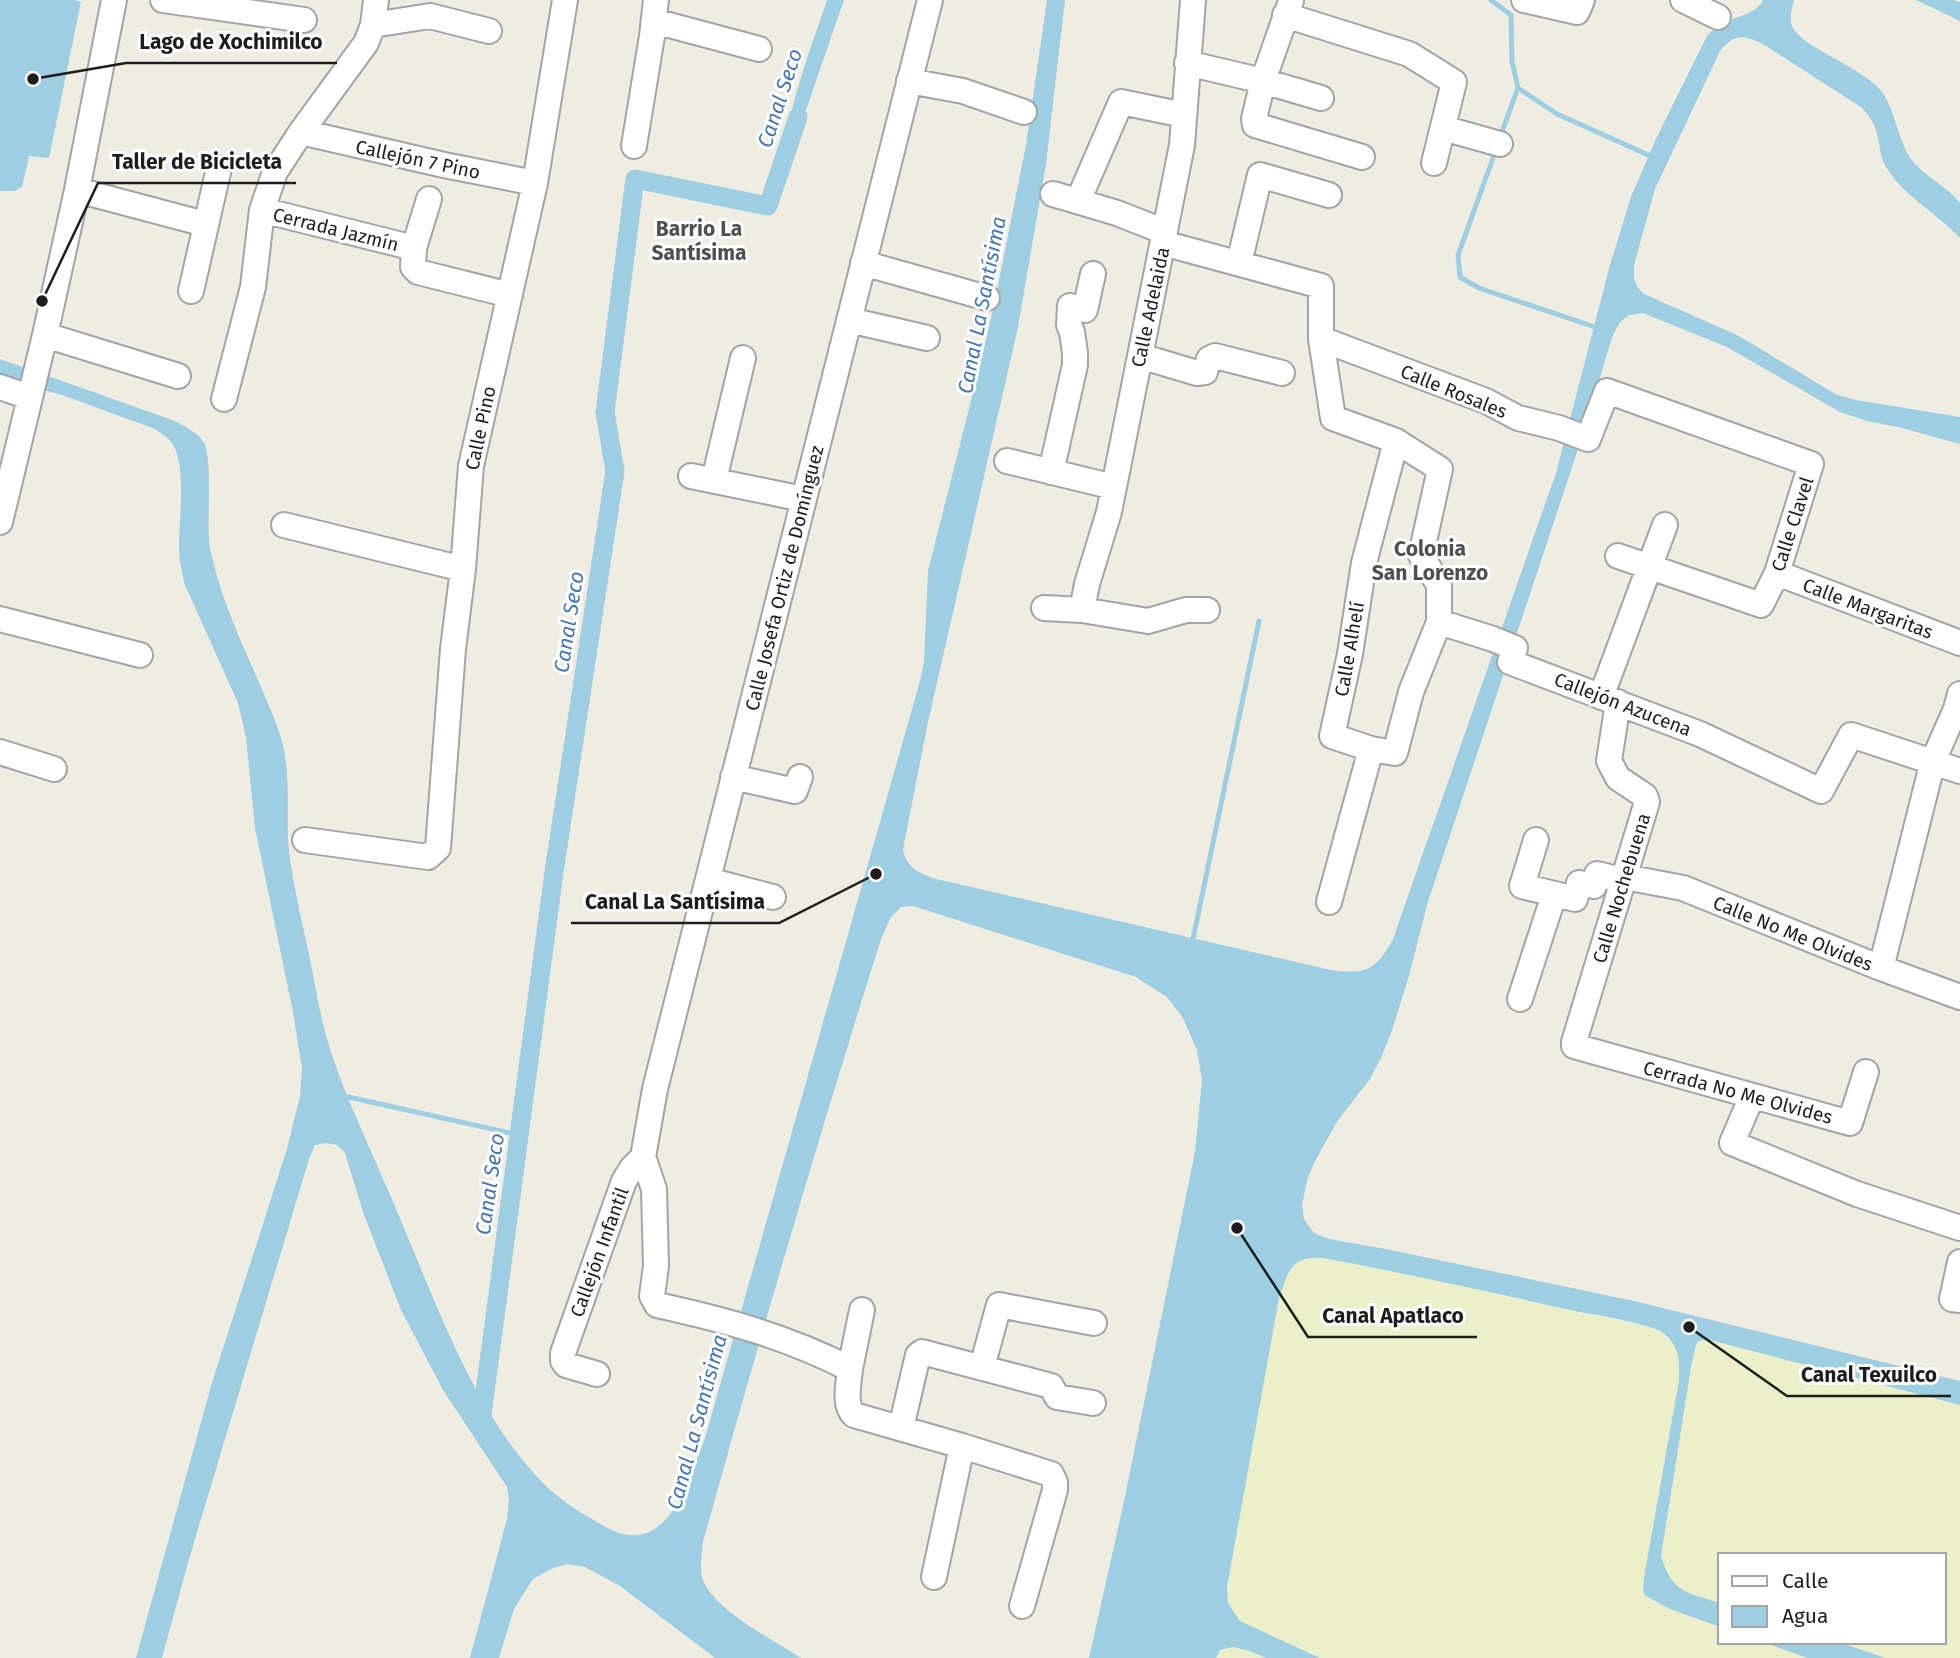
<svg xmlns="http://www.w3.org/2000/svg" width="1960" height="1658" viewBox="0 0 1960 1658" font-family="'Fira Sans',sans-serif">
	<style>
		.farmland { fill: #ebf0cb }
		.water { fill: #9ecee1 }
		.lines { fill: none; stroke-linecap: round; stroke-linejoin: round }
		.stream { stroke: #9ecee1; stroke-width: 5 }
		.canal { stroke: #9ecee1; stroke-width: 19 }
		.minor-casing { stroke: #a4a4a4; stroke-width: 28 }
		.minor { stroke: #fff; stroke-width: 24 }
		.labels { text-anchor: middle; stroke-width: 6; stroke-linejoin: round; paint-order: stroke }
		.street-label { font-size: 19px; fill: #1d1d1d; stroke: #fff }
		.water-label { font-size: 21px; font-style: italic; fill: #4275b5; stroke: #fff }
		.neighbourhood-label { font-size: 21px; font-weight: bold; fill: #505050; stroke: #fff }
		.leader { fill: none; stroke: #1d1d1d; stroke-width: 2.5 }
		.callout-dot { fill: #1d1d1d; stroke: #fff; stroke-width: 2.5 }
		.callout-label { font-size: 21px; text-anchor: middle; font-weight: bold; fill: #1d1d1d; stroke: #fff; stroke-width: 6; stroke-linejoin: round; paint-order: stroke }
	</style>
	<rect width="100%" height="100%" fill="#efece2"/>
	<path class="farmland" d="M1309 1257 1323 1258 1465 1286 1660 1330 1670 1339 1677 1349 1680 1361 1679 1380 1645 1572 1643 1586 1644 1595 1670 1609 1720 1627V1642H1762L1808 1658H1320L1240 1621 1228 1603 1227 1587 1279 1298 1289 1272 1298 1260Z
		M1706 1338 1960 1405V1658H1886L1838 1642H1944V1555H1720V1603L1681 1590 1667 1575 1661 1556 1692 1361 1697 1342Z
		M1233 1647 1250 1651 1266 1658H1216L1220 1650Z"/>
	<path class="water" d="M0 0H75L81 2 49 158 29 156 22 187 15 191H0Z
		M827 0H844L797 136 794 142H789C782 123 819 25 827 0Z
		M1047 0H1065L1046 164 1018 327 928 722 903 849C906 866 917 872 932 878L1331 970C1366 975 1376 970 1393 939L1556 473 1610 265 1631 197 1656 139 1707 36C1712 31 1717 26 1725 22 1738 16 1756 14 1763 0H1794C1792 8 1789 19 1792 26 1801 48 1865 68 1882 92 1895 110 1897 136 1909 156 1921 175 1946 185 1960 203V238C1937 213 1903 196 1886 167 1879 155 1880 142 1876 130 1873 121 1868 114 1861 107L1763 44C1743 35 1735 33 1720 51L1655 189 1634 265V279L1638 288 1644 294 1739 336 1837 395 1856 400 1960 417V444L1898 427 1867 421 1840 412 1727 347 1643 313 1629 315 1620 322 1612 337 1585 428 1427 905 1409 976 1392 1030 1382 1056 1370 1079 1338 1120 1315 1161 1307 1180 1302 1205 1304 1219 1314 1233 1329 1239 1386 1249 1634 1301 1960 1381V1405L1706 1339 1697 1342 1692 1361 1661 1556C1673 1594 1686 1592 1720 1603V1627L1670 1609 1644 1595 1643 1586 1645 1572 1679 1380C1680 1361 1679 1344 1662 1332 1649 1324 1598 1315 1580 1312 1494 1293 1409 1274 1323 1258 1290 1256 1289 1271 1279 1298L1227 1587 1228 1603 1240 1621 1320 1658H1266L1250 1651 1233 1647 1220 1650 1216 1658H1089L1123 1506 1195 1152 1202 1080 1197 1050 1183 1018 1167 997 1136 977 913 906 901 907 891 917 881 939C818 1139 759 1340 703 1542 702 1554 699 1568 703 1580 714 1610 775 1641 801 1658H715L620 1586 585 1567 567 1564 551 1569 533 1579 514 1609 499 1658H470L507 1519 509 1500 507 1487 443 1390 401 1310 363 1212 345 1153 337 1145 326 1143 315 1145 309 1159 189 1559 162 1658H136L211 1386 287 1149 300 1096 302 1068 293 1012 255 828 246 737 238 703 185 585C182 572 179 560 179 546 179 518 187 466 172 443 167 437 161 433 155 429L65 396 0 377V359L175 421C184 426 196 432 203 441 213 456 207 517 209 538 209 546 212 556 214 565 225 609 246 652 264 694 271 711 279 728 283 746 290 776 287 806 288 836 288 850 291 864 293 878 298 905 304 932 310 959 317 996 323 1032 336 1067 355 1119 380 1169 401 1221 439 1310 476 1417 547 1487 564 1503 584 1515 604 1526 667 1563 688 1481 705 1438L920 681 924 662 928 571 976 381 995 301 1026 145Z
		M1916 0H1954L1960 2V21Z
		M1762 1642H1838L1886 1658H1808Z"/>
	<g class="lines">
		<path class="stream" d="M1491 0 1511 15 1512 61 1518 88 1557 114 1655 158
			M1500 137 1518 88
			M1496 150 1458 255 1460 277 1479 288 1601 329
			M1192 944 1259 621
			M344 1096 519 1135"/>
		<path class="canal" d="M481 1422 554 872 615 471 605 412 635 179 768 206 798 117"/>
		<g class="minor-casing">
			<path id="minor" d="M163 0 304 20
				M930 0 655 1089 643 1157 654 1189 656 1266 652 1296 657 1305C726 1320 788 1337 850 1369 849 1383 843 1405 854 1415L962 1446 1051 1474 1055 1482V1490L1022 1606
				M1524 0 1577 12 1582 0
				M1683 0 1718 17
				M1291 1 1263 81 1254 119 1255 125 1362 157
				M1285 15 1409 54 1454 82 1434 163
				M654 21 759 49
				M373 25 430 16 489 31
				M1187 63 1263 81 1321 98
				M909 81 963 91 1024 112
				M1443 128 1500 144
				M301 132 444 165 535 183
				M634 146 652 36 656 0
				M77 190 205 224
				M1053 194 1117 213 1165 232
				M1078 201 1121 102 1184 115
				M262 210 414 248 413 267 418 272 510 295
				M1163 243 1321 286V339L1333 418 1396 441 1440 469 1421 555 1439 585V622L1411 692 1395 753 1371 749 1332 736 1350 654 1364 563 1396 441
				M414 248 429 199
				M863 263 987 298
				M1239 263 1260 175 1329 195
				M191 291 219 168
				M849 320 927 338
				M45 335 178 376
				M1321 339 1486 401 1518 418 1559 428 1588 439 1607 391 1811 464 1777 573 1761 605 1618 556
				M1140 356 1197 373 1205 372 1209 359 1215 356 1282 373
				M0 387 29 397
				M224 399 253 287 262 210 275 172 301 132 366 43 373 25 376 0
				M1007 461 1114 487
				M1051 472 1075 365V353L1072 332 1069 325 1070 306 1085 310 1093 274
				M691 476 803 499
				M714 480 743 358
				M0 522 45 335 77 190 114 0
				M284 525 463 569
				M1777 573 1960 643
				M1044 608 1082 610 1148 621 1186 610H1207
				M1082 610 1087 584 1109 512 1182 145 1193 0
				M0 619 140 655
				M1439 622 1493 639 1515 648 1510 662 1700 734 1821 791 1851 735 1960 771
				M1601 697 1665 525
				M1618 702 1609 761 1618 778 1645 796 1647 802 1574 1042V1046L1850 1123 1866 1072
				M0 752 54 769
				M733 777 795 791 800 777
				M305 840 428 857 438 848 453 649 463 569 471 466 535 183 565 0
				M1536 840 1522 886 1575 899 1579 883 1594 886 1597 874 1618 879 1625 877 1683 888 1881 968 1960 997
				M708 880 773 897
				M1329 902 1371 749
				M1881 968 1933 761 1956 709 1960 694
				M1520 999 1554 895
				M1752 1096 1732 1143 1857 1194 1960 1228
				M1960 1262 1952 1299 1960 1300
				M982 1367 999 1305 1094 1323
				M850 1369 862 1310
				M597 1374 566 1365 563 1361V1353L624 1181 632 1168 643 1157
				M901 1428 918 1355 922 1352 1051 1386 1057 1397 1093 1403
				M934 1577 962 1446"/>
		</g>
		<use href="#minor" class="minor"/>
	</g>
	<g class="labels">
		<g class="street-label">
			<text transform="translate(418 159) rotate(12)" y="7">Callejón 7 Pino</text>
			<text transform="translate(336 229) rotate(14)" y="7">Cerrada Jazmín</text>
			<text transform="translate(1150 307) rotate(-78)" y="7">Calle Adelaida</text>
			<text transform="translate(1454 391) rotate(22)" y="7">Calle Rosales</text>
			<text transform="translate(480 428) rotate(-78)" y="7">Calle Pino</text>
			<text transform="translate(1792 524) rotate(-72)" y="7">Calle Clavel</text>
			<text transform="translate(784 578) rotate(-76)" y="7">Calle Josefa Ortiz de Domínguez</text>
			<text transform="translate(1868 608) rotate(21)" y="7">Calle Margaritas</text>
			<text transform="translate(1349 649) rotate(-80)" y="7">Calle Alhelí</text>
			<text transform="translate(1623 704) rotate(21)" y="7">Callejón Azucena</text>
			<text transform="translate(1621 888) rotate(-73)" y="7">Calle Nochebuena</text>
			<text transform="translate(1793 933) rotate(22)" y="7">Calle No Me Olvides</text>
			<text transform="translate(1738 1092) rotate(15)" y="7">Cerrada No Me Olvides</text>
			<text transform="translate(599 1252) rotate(-70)" y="7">Callejón Infantil</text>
		</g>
		<g class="water-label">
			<text transform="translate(780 98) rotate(-72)" y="7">Canal Seco</text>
			<text transform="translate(982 305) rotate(-79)" y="7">Canal La Santísima</text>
			<text transform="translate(569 622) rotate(-81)" y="7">Canal Seco</text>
			<text transform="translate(490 1184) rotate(-82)" y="7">Canal Seco</text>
			<text transform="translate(697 1422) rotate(-75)" y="7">Canal La Santísima</text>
		</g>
		<g class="neighbourhood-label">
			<text x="699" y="236">Barrio La<tspan x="699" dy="24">Santísima</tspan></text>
			<text x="1430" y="556">Colonia<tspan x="1430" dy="24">San Lorenzo</tspan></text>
		</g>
	</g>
	<path class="leader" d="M33 79L126 63H337M42 301L98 183H296M876 874L779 923H571M1237 1228L1308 1337H1477M1689 1327L1787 1396H1951"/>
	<g class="callout-dot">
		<circle cx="33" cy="79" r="7"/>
		<circle cx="42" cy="301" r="7"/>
		<circle cx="876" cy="874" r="7"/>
		<circle cx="1237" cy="1228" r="7"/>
		<circle cx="1689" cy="1327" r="7"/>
	</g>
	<g class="callout-label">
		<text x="231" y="49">Lago de Xochimilco</text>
		<text x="197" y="169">Taller de Bicicleta</text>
		<text x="675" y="909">Canal La Santísima</text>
		<text x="1393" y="1323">Canal Apatlaco</text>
		<text x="1869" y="1382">Canal Texuilco</text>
	</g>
	<rect x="1718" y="1553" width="228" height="91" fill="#ffffff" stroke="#a5a5a5" stroke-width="2"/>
	<rect x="1732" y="1576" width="35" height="10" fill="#ffffff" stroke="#a5a5a5" stroke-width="2"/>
	<text x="1782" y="1588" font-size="21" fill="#1d1d1d">Calle</text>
	<rect x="1732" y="1606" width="35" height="21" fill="#9ecee1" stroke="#a5a5a5" stroke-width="2"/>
	<text x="1782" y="1623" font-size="21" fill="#1d1d1d">Agua</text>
</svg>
